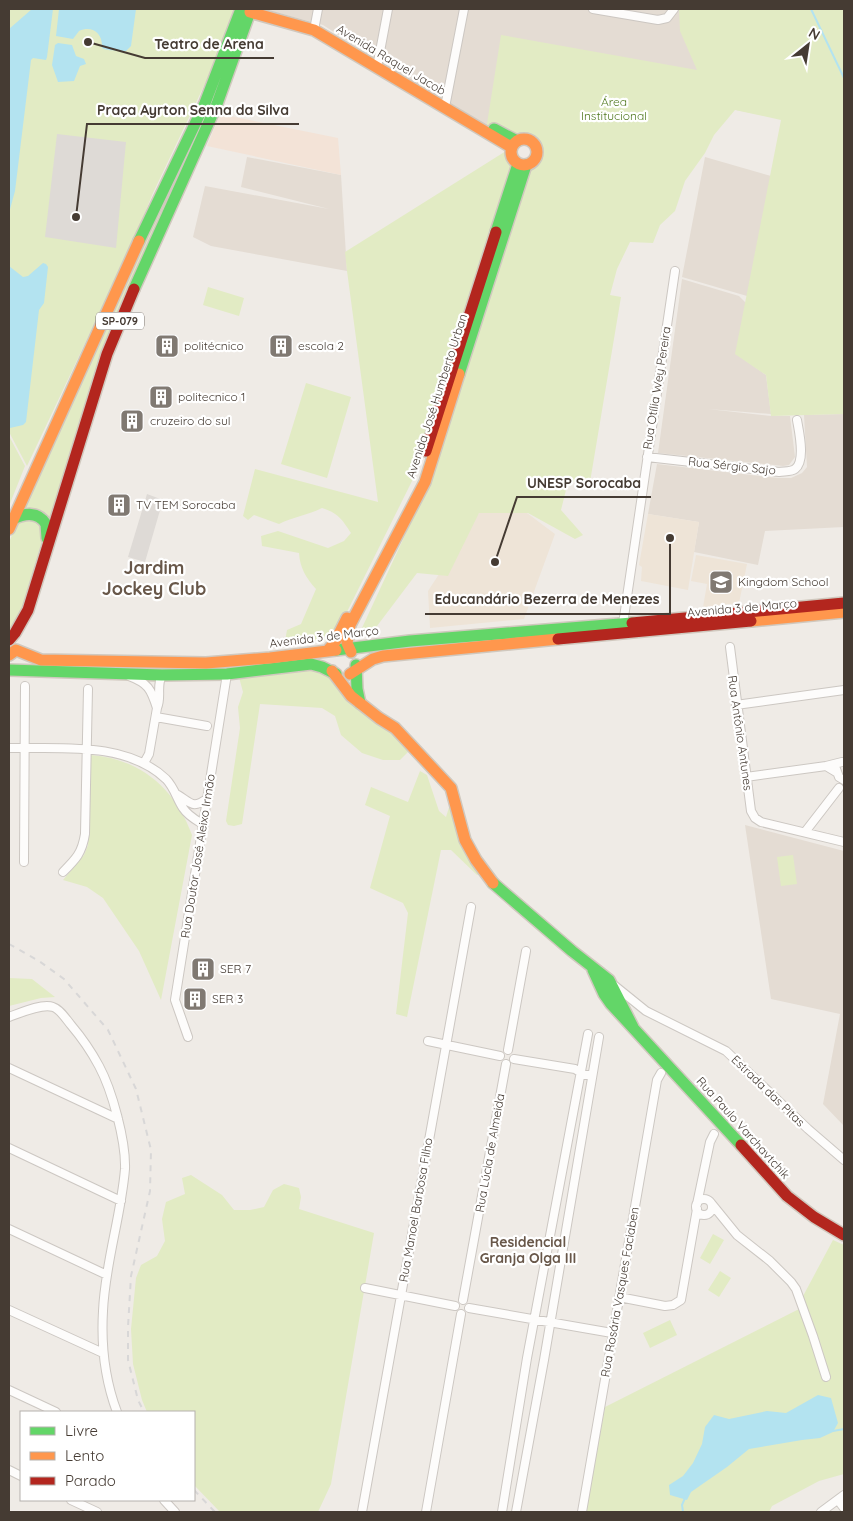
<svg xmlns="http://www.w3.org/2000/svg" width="853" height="1521" viewBox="0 0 853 1521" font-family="Quicksand,sans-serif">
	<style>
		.residential { fill: #e4dcd3 }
		.commercial { fill: #f3e3d7 }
		.education { fill: #eee4d7 }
		.green { fill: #e2ebc4 }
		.parking { fill: #dedad6 }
		.water { fill: #b3e3f0 }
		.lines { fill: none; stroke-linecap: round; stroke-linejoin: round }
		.stream { stroke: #b3e3f0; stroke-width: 2 }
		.street-casing { stroke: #ccc7c2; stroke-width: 10 }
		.fast-casing { stroke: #d0c8be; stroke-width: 14 }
		.slow-casing { stroke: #d0c8be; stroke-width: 14 }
		.jam-casing { stroke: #d0c8be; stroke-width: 14 }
		.street { stroke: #fdfcfb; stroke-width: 8 }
		.fast { stroke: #63d668; stroke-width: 11 }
		.slow { stroke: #ff974d; stroke-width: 11 }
		.jam { stroke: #b3261e; stroke-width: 11 }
		.rail { stroke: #d8d7d7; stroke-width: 2; stroke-dasharray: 6 6; stroke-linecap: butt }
		.labels { text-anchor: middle; stroke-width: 4.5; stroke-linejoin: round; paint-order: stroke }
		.shield { fill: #fff; stroke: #7d7670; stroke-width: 1 }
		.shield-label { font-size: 11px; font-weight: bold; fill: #453b33 }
		.street-label { font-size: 12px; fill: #453b33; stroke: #fff }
		.park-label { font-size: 12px; fill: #527a22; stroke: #fff }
		.poi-label { font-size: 12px; fill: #453b33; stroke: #fff; text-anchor: start }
		.neighbourhood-label { font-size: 14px; font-weight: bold; fill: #685749; stroke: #fff }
		.district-label { font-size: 18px; font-weight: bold; fill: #685749; stroke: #fff }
		.leader { fill: none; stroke: #453b33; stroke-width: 2 }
		.callout-dot { fill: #453b33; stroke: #fff; stroke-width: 2 }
		.callout-label { font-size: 14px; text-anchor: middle; font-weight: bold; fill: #453b33; stroke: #fff; stroke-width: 4.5; stroke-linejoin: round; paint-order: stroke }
	</style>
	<rect width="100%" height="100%" fill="#efebe6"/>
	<path class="residential" d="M264 9H817L781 119 681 99 486 130 323 25Z
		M247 157 341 175 347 271 211 246 193 237 205 186 329 209 241 187Z
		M705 157 771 176 747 296 682 277Z
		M682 279 739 296 746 303 736 354 766 375 771 414 708 409 771 416H790L795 457 789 465 783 466 658 453Z
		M844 414V527L765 531 758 565 694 552 699 522 648 514 657 464 778 478H791L802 473 807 467 804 415Z
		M745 825 844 851V1126L823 1104 840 1014 771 999Z"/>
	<path class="commercial" d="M220 114 338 138 341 175 207 146Z"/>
	<path class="education" d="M479 513H527L555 534 524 619 430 628 428 591Z
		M648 514 699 522 688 590 641 581 642 567 639 565Z
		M696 555 747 564 739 603 703 607 707 584 691 581Z"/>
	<path class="green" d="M9 9H234L212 69 153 193 133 242 27 466 9 432Z
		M679 9H844V414L771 416 766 375 735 354 781 120 735 110 714 135 705 153 685 181 675 211 660 225 653 243 630 242 617 269 610 295 621 297 590 482H568L561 510 583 535 575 539 528 513H479L448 576 417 573 371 634 361 630 426 490 530 167 540 156 539 149 535 143 486 130 501 35 697 70 680 31Z
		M232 57 137 270 53 520 20 512 106 324Z
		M506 151 507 161 514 167 413 479 333 640 285 641 287 630 301 624 316 589C306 578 300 568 299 553L262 546 261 536 278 531 328 548 344 541 351 533C342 519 338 513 322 508 308 515 293 517 279 524L254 515 248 520 243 516 255 469 378 502 347 271 345 252Z
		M208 287 244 298 239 316 203 305Z
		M306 383 351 397 327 478 281 464Z
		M9 436 25 466 9 506Z
		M38 519 45 531 22 608 9 632V542L18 522Z
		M307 669 319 672 331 678 392 730 408 752 400 760H383L362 753 341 735 335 716 322 708 260 704 242 824 234 826 228 825 226 821 240 728 238 707 243 692 239 677Z
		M91 755C140 759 175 788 192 835L161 1000 139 951 103 898 87 887 63 880 84 855 88 845Z
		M420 771 427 775 439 811 446 817 451 801 482 873 477 875 451 850H441L407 1017 396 1014 408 913 403 903 370 888 390 816 365 805 371 787 408 802Z
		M793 855 797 884 781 886 777 857Z
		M9 978 32 979 55 997 41 998 9 1006Z
		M191 1175 222 1195 234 1210H250L264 1207 273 1190 284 1184 299 1188 301 1197 299 1209 374 1233 331 1484 318 1512H220L194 1485V1412H147L142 1400 133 1364 131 1329 136 1278 141 1265 157 1256 165 1241 162 1219 166 1202 185 1194 182 1178Z
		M713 1234 724 1240 710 1264 700 1258Z
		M833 1240 844 1245V1474L819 1481 772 1506 769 1512H586L605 1407 805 1306 802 1298Z
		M720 1271 731 1278 719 1297 708 1290Z
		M670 1320 677 1335 650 1348 643 1333Z"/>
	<path class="parking" d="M57 134 126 142 116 248 45 237Z
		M147 494 163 500 145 562 128 557Z"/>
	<path class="water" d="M32 9H53L47 57 46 60 33 58 31 60 15 191 9 213V29Z
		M59 9H136L131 46 126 51C119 51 107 51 102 48 103 34 93 25 79 31L73 39 56 36Z
		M58 43 72 45 76 56 84 59 86 64 80 66 74 81 58 82 52 65 55 45Z
		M43 263 46 264 48 267 44 303 39 310 26 422 23 425 10 428 9 266 23 277 28 276Z
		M818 1395 831 1398 838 1423 833 1432 820 1438 802 1440 749 1449 727 1467 691 1492 687 1500 670 1495 669 1485 683 1476 693 1463 702 1444 705 1427 714 1415 729 1419 767 1411 786 1413Z"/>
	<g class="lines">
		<path class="stream" d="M811 9 844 78
			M833 1431 844 1429
			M683 1512 682 1505 685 1498"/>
		<g class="street-casing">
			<path id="street" d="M593 9 658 20 667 18 674 9
				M314 30 318 9
				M378 62 388 9
				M446 102 464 9
				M647 457 779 472C784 471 791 472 795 469 806 461 799 432 797 420
				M623 624 675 271
				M730 647 751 811 755 818 761 822 844 842
				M129 676C148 683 151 689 157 708
				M736 705 844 690
				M156 717 207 726
				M9 748C59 749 126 741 166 779 174 787 177 799 183 808 188 816 196 820 204 825
				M144 763 149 754 157 708C162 697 156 686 162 675
				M836 769 839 777 844 780
				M836 772 826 766 842 762
				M746 777 826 766
				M178 795C192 804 193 809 208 798
				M805 832 839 788
				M24 862 25 686
				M63 872C76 859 82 853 85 834L88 689
				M615 986 646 1011 726 1051 808 1129 844 1160
				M9 1017C20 1013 42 1003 53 1007 60 1009 66 1019 71 1025 82 1038 91 1051 99 1066 112 1090 126 1141 125 1169 121 1217 105 1263 103 1311 101 1345 105 1380 117 1412
				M188 1037 175 1000 227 674
				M428 1041 500 1056
				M508 1050 526 951
				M514 1059 575 1069 584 1075H592
				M9 1068 118 1119
				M9 1148 121 1201
				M696 1207a8 8 0 1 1 16 0a8 8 0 1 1-16 0Z
				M711 1203 737 1235 770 1261 791 1282 796 1289 813 1336 826 1377
				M697 1204 710 1142 714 1134
				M9 1229 107 1275
				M365 1288 455 1306
				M619 1297 665 1306 673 1305 681 1300 697 1209
				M463 1300 506 1064
				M469 1308 612 1333
				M9 1310 103 1353
				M9 1390 56 1412
				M9 1470 21 1476
				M71 1500 97 1512
				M164 1500 175 1512
				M838 1500 844 1508
				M362 1512 471 907
				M426 1512 461 1314
				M502 1512 527 1358 588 1034
				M516 1512 544 1360 599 1037
				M582 1512 657 1080 661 1073
				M821 1512 844 1495"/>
		</g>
		<g class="fast-casing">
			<path id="fast" d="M494 129 517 141
				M496 232 518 164
				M139 241 205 103 241 9
				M134 289 217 104 251 9
				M459 374 526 165
				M13 519C25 513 38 511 46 524L47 538
				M336 650 410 641 632 623
				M356 665 357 689 360 703
				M9 670 162 675 227 674 311 664 322 667 336 674
				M493 883 572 951 609 980 633 1027
				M593 970 604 994 611 1004 741 1145"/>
		</g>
		<g class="slow-casing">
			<path id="slow" d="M250 12 314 30 511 147
				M511 152a13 13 0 1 1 26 0a13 13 0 1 1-26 0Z
				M9 529 139 241
				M751 621 844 612
				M328 650 335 642 347 618
				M351 652 347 643 350 625 425 482 459 374
				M9 655 16 650 41 660 206 663 270 658 336 650
				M332 671 351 696 379 718 395 728 451 788 465 840 476 860 493 883
				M350 674 373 659 383 656 558 639"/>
		</g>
		<g class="jam-casing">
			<path id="jam" d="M426 451 496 232
				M632 623 844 603
				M558 639 751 621
				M9 640 15 633 28 610 107 354 134 289
				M741 1145 787 1196 814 1217 844 1235"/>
		</g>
		<use href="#street" class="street"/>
		<use href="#fast" class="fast"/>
		<use href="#slow" class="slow"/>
		<use href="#jam" class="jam"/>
		<path class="rail" d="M9 944 39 961 64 979 108 1030 136 1089 151 1150 150 1191 131 1276 128 1327V1360L138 1400 144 1412
			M194 1490 215 1512"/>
	</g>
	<defs>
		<g id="building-square" transform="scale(1.25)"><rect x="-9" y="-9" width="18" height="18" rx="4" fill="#807972" stroke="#fff"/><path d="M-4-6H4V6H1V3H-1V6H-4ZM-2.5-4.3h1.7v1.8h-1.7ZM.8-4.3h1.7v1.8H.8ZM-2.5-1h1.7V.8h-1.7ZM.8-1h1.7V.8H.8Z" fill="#fff"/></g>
		<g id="school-square" transform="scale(1.25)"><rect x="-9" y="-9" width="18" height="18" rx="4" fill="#807972" stroke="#fff"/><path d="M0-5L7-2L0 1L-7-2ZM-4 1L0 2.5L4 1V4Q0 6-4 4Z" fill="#fff"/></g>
	</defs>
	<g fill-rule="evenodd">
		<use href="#building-square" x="167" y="346"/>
		<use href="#building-square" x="281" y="346"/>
		<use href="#building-square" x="161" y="397"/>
		<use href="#building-square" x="132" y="421"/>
		<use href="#building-square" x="119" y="505"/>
		<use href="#school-square" x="721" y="582"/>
		<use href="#building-square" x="203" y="969"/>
		<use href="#building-square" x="195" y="999"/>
	</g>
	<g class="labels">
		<rect class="shield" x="96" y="312.5" width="48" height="17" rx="4"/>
		<g class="shield-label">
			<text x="120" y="325">SP-079</text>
		</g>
		<g class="street-label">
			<text transform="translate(391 60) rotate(31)" y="4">Avenida Raquel Jacob</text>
			<text transform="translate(657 388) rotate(-81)" y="4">Rua Otília Wey Pereira</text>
			<text transform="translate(437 396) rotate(-72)" y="4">Avenida José Humberto Urban</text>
			<text transform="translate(732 466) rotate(6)" y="4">Rua Sérgio Sajo</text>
			<text transform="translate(742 608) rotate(-5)" y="4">Avenida 3 de Março</text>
			<text transform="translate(324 637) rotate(-7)" y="4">Avenida 3 de Março</text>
			<text transform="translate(740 733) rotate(82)" y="4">Rua Antônio Antunes</text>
			<text transform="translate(198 856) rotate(-81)" y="4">Rua Doutor José Aleixo Irmão</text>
			<text transform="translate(768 1091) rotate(44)" y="4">Estrada das Pitas</text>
			<text transform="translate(743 1128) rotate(48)" y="4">Rua Paulo Varchavtchik</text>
			<text transform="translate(490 1153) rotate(-80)" y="4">Rua Lúcia de Almeida</text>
			<text transform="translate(416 1210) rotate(-80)" y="4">Rua Manoel Barbosa Filho</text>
			<text transform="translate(620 1292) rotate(-80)" y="4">Rua Rosária Vasques Faciaben</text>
		</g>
		<g class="park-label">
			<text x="614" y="106">Área<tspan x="614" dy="14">Institucional</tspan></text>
		</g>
		<g class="poi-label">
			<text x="184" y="350">politécnico</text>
			<text x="298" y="350">escola 2</text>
			<text x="178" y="401">politecnico 1</text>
			<text x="150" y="425">cruzeiro do sul</text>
			<text x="136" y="509">TV TEM Sorocaba</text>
			<text x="738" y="586">Kingdom School</text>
			<text x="220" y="973">SER 7</text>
			<text x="212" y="1003">SER 3</text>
		</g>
		<g class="neighbourhood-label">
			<text x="528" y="1247">Residencial<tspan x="528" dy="16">Granja Olga III</tspan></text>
		</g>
		<g class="district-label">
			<text x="154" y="574">Jardim<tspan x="154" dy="21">Jockey Club</tspan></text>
		</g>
	</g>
	<path class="leader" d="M88 42L145 58H274M76 217L87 124H299M495 562L517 497H651M670 538L670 614H425"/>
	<g class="callout-dot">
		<circle cx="88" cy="42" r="5"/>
		<circle cx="76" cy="217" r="5"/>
		<circle cx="495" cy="562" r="5"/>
		<circle cx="670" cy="538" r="5"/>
	</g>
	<g class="callout-label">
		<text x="209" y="49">Teatro de Arena</text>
		<text x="193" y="115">Praça Ayrton Senna da Silva</text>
		<text x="584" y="488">UNESP Sorocaba</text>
		<text x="547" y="604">Educandário Bezerra de Menezes</text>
	</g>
	<rect width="853" height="1521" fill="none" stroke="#453b33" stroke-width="20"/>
	<rect x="20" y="1411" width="175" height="90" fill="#ffffff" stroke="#b5b1ad"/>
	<rect x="30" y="1427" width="25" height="8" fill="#63d668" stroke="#b5b1ad"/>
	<text x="65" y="1436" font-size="15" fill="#453b33">Livre</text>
	<rect x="30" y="1452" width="25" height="8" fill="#ff974d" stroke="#b5b1ad"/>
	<text x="65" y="1461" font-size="15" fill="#453b33">Lento</text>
	<rect x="30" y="1477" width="25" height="8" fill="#b3261e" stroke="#b5b1ad"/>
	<text x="65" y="1486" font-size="15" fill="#453b33">Parado</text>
	<g transform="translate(808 45) rotate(30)" stroke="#ffffff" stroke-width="4" paint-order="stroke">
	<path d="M0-4L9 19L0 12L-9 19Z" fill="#453b33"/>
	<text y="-8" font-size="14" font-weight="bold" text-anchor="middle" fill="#453b33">N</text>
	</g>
</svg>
